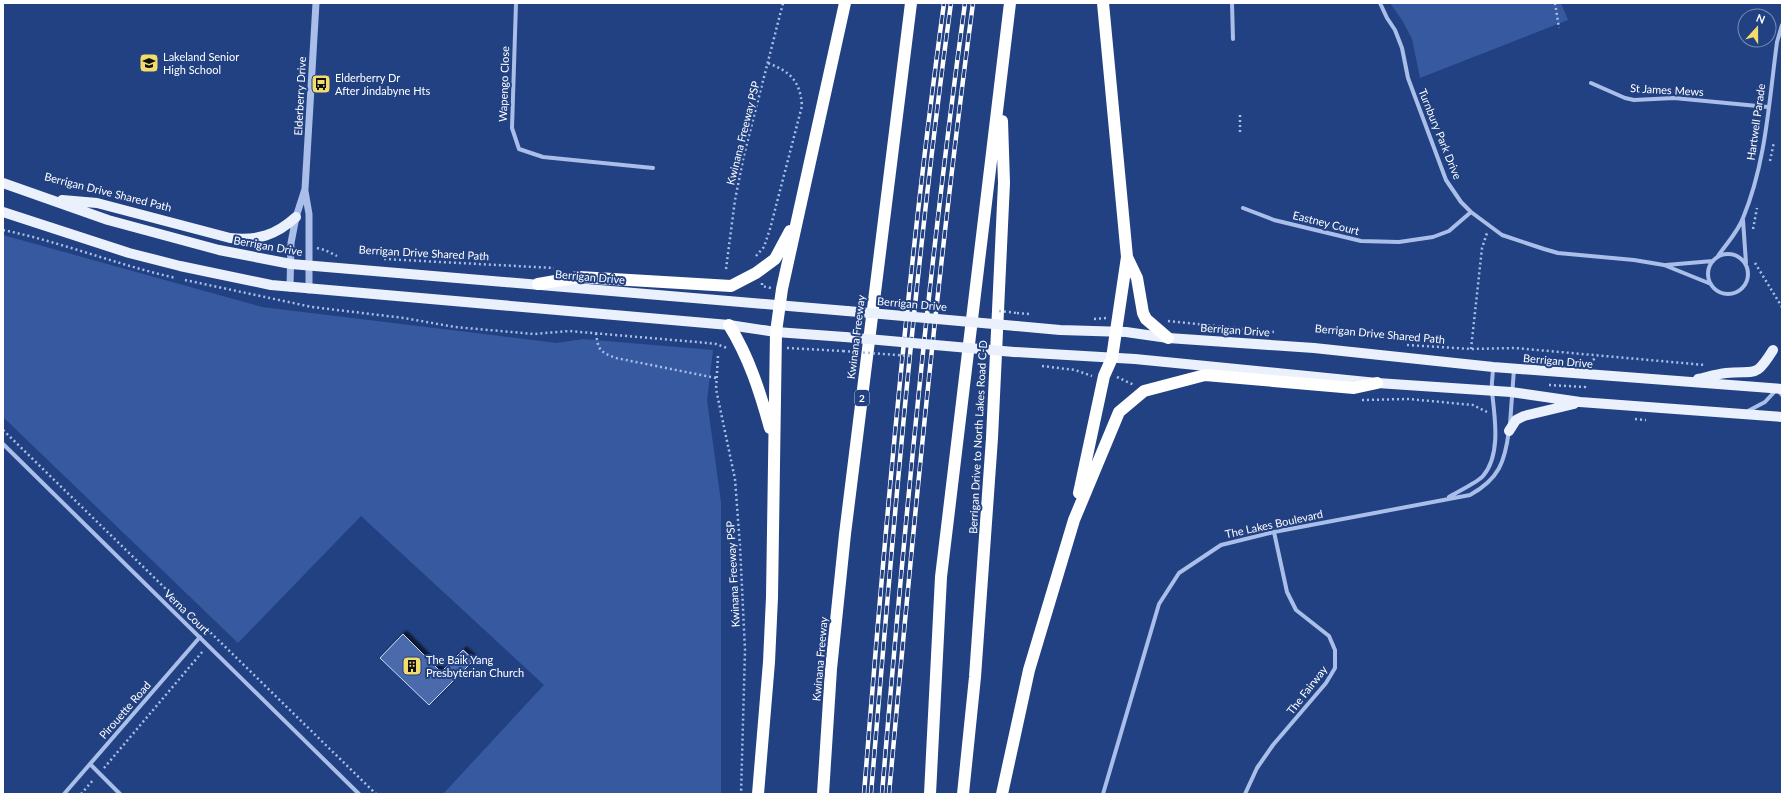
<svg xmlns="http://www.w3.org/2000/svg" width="1785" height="797" viewBox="0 0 1785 797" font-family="Lato,sans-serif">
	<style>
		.green { fill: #3659a0 }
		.building { fill: #4b6aab; stroke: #cddbf6; filter: url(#shadow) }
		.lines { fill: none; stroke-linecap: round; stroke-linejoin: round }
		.path { stroke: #a9bee8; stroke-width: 2.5; stroke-dasharray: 2 3; stroke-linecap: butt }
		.minor { stroke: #a9bee8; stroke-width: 4 }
		.tertiary { stroke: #a9bee8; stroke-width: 7 }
		.primary { stroke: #ebf0fd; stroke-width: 10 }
		.motorway { stroke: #fff; stroke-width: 12 }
		.rail-casing { stroke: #fff; stroke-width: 4.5 }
		.rail { stroke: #224182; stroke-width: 3; stroke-dasharray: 9; stroke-linecap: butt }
		.path-bridge { stroke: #a9bee8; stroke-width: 2.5; stroke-dasharray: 2 3; stroke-linecap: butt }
		.primary-bridge { stroke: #ebf0fd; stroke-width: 10 }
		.labels { text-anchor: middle; stroke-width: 4; stroke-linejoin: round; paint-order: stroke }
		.shield { fill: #224182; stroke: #bdc6da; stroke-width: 1 }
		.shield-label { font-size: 10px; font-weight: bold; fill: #fff }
		.poi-label { font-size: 11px; fill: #fff; stroke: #224182; text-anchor: start }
		.street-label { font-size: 11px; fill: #fff; stroke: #224182 }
	</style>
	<defs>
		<filter id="shadow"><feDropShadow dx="3.5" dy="-3.5" stdDeviation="1" flood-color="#0009"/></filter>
	</defs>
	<rect width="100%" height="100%" fill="#224182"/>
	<path class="green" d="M1390 3H1561L1568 20 1420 78 1412 39 1402 20Z
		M3 235 262 307 557 343 583 339 713 350 707 400 721 502V794H443L544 685 361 516 238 643 3 417Z"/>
	<path class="building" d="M403 634 441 672 463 650 474 660 429 705 380 658Z"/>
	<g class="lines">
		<path class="path" d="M1555 3 1559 28
			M1240 115V135
			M1770 161 1774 142
			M1753 229 1757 208
			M3 230C62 242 117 265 176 278
			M317 248 325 250 337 256
			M756 256 764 247 770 229 802 106C800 81 791 72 768 63
			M384 259 554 268
			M1755 263 1782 307
			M726 269 735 200 744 155 783 3
			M185 280 312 307 404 318 455 327 534 334 569 331 708 343 716 344 727 348
			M762 283V286L771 288
			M1017 313 1029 314
			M1094 319 1107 318
			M1168 321 1274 332
			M596 333C598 350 600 352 616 358L716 378
			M1407 345 1471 349 1515 348 1705 365
			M787 348 843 351
			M1471 349 1482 248 1487 233
			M718 356 716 389 735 479 740 546 745 650 741 794
			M1589 363 1597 357
			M1042 366 1075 370 1092 376
			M1117 377 1134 385
			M1549 385 1585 387V384
			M1362 400 1409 399 1473 405 1487 412
			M1635 419 1646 420
			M3 430 376 794
			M104 768 203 651
			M81 794 94 779"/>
		<path class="minor" d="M516 3 512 128 519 149 543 157 653 168
			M1232 3 1233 39
			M1380 3 1387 18 1395 30 1402 48 1408 78 1446 180 1461 202 1471 212 1502 235 1544 249 1558 253 1634 260 1664 265 1711 284
			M1591 83 1625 98 1634 100 1674 98 1768 107
			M1243 208 1274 220 1361 241 1399 242 1433 237 1449 231 1471 212
			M1743 220 1746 263
			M1708 274a20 20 0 1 1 40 0a20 20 0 1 1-40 0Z
			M1718 256C1726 244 1738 232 1743 218 1766 163 1769 101 1777 42L1782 25
			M1666 265 1713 261
			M1748 411 1765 402 1777 389 1782 395
			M1510 424 1514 369
			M3 444 359 794
			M1449 497C1457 492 1478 482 1483 476 1501 455 1495 418 1492 392 1491 384 1493 376 1493 368
			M90 764 120 794
			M64 794 200 637
			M1103 794 1159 604 1179 573 1221 545 1274 532 1470 495C1499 479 1505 462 1509 430
			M1245 794 1257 768 1273 745 1326 683 1335 668V650L1329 636 1296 610 1287 592 1274 532"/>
		<path class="tertiary" d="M305 191 309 214V290
			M290 288 291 243 296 217 305 189 316 3"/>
		<path class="primary" d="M3 183 108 220 219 250 291 264 847 311
			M62 200 97 203 230 238C258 241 276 235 296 217
			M3 212 129 253 180 266 271 285 729 325 776 332 845 337
			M1016 326 1060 330 1126 332 1168 338 1314 348 1493 367 1782 389
			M1014 352 1135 359 1377 383 1511 392 1580 402 1782 417
			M1698 379C1707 377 1717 374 1726 373 1756 370 1755 379 1773 350
			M1509 431 1516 420 1524 416 1574 404"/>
		<path class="motorway" d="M1127 257 1137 278 1143 313 1146 319 1168 338
			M538 284 579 277 731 286 756 273 775 259 790 231
			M729 325C749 357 760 392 770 428
			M1079 493 1104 376 1112 358 1127 257 1103 3
			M758 794 769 662 772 597 776 332 782 289 845 3
			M823 794 831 669 845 534 911 3
			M930 794 941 577 1010 3
			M963 794 975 677 992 438 1004 183 1002 121
			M1002 794 1029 670 1074 520 1119 412 1144 391 1205 375 1354 388 1377 383"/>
		<g class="rail-casing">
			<path id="rail" d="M864 794C885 530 908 266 944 3
				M871 794C893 530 915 265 951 3
				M882 794C904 530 929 266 965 3
				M889 794C913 530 938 266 973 3"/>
		</g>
		<use href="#rail" class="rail"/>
		<path class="path-bridge" d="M999 311 1017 313
			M843 351 910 356"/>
		<path class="primary-bridge" d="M847 311 1016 326
			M845 337 1014 352"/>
	</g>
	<defs>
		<g id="school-square" transform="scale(1)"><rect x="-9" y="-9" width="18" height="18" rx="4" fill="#f4dc6b" stroke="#224182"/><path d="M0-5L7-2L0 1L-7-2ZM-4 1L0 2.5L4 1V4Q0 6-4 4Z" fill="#111"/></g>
		<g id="bus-square" transform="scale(1)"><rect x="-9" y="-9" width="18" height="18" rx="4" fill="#f4dc6b" stroke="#224182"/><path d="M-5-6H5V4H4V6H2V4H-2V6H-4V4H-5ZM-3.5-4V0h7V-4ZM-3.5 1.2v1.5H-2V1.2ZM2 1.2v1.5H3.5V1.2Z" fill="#111"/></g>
		<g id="building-square" transform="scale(1)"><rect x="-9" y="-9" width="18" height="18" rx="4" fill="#f4dc6b" stroke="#224182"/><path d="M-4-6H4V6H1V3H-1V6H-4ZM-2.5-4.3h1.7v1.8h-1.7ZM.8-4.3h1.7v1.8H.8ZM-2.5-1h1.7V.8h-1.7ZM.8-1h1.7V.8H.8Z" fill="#111"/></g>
	</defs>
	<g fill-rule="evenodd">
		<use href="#school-square" x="149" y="63"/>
		<use href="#bus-square" x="321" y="84"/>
		<use href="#building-square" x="412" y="666"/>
	</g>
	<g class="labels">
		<rect class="shield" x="855" y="390" width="14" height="16" rx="3"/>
		<g class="shield-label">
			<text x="862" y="402">2</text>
		</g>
		<g class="poi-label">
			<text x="163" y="61">Lakeland Senior<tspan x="163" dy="13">High School</tspan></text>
			<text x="335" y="82">Elderberry Dr<tspan x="335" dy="13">After Jindabyne Hts</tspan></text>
			<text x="426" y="664">The Baik Yang<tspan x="426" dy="13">Presbyterian Church</tspan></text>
		</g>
		<g class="street-label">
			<text transform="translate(504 84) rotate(-88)" y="4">Wapengo Close</text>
			<text transform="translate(1667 90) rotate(3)" y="4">St James Mews</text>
			<text transform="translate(300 96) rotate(-87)" y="4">Elderberry Drive</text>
			<text transform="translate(1756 122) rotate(-82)" y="4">Hartwell Parade</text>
			<text transform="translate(743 133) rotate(-76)" y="4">Kwinana Freeway PSP</text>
			<text transform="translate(1440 134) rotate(68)" y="4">Turnbury Park Drive</text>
			<text transform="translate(108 192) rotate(14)" y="4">Berrigan Drive Shared Path</text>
			<text transform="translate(1326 223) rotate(14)" y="4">Eastney Court</text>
			<text transform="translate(268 246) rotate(10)" y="4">Berrigan Drive</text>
			<text transform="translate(424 253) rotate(3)" y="4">Berrigan Drive Shared Path</text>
			<text transform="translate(590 277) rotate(5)" y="4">Berrigan Drive</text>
			<text transform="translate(912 304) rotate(5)" y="4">Berrigan Drive</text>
			<text transform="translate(1235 330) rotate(4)" y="4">Berrigan Drive</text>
			<text transform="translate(1380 334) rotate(5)" y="4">Berrigan Drive Shared Path</text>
			<text transform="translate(856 337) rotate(-83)" y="4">Kwinana Freeway</text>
			<text transform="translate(1558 361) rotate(5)" y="4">Berrigan Drive</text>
			<text transform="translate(978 437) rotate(-87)" y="4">Berrigan Drive to North Lakes Road C-D</text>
			<text transform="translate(1274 524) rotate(-12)" y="4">The Lakes Boulevard</text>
			<text transform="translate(733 574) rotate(-93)" y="4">Kwinana Freeway PSP</text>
			<text transform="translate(187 612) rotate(44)" y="4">Verna Court</text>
			<text transform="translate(820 659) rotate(-85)" y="4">Kwinana Freeway</text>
			<text transform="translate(1307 690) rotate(-52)" y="4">The Fairway</text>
			<text transform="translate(125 710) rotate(-49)" y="4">Pirouette Road</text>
		</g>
	</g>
	<rect width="1785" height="797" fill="none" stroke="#ffffff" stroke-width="8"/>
	<g transform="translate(1757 28) rotate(21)"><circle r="19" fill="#224182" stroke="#7a8db4"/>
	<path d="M0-3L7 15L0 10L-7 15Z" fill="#f4dc6b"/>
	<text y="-6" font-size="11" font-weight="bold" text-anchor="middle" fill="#ffffff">N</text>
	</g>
</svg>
